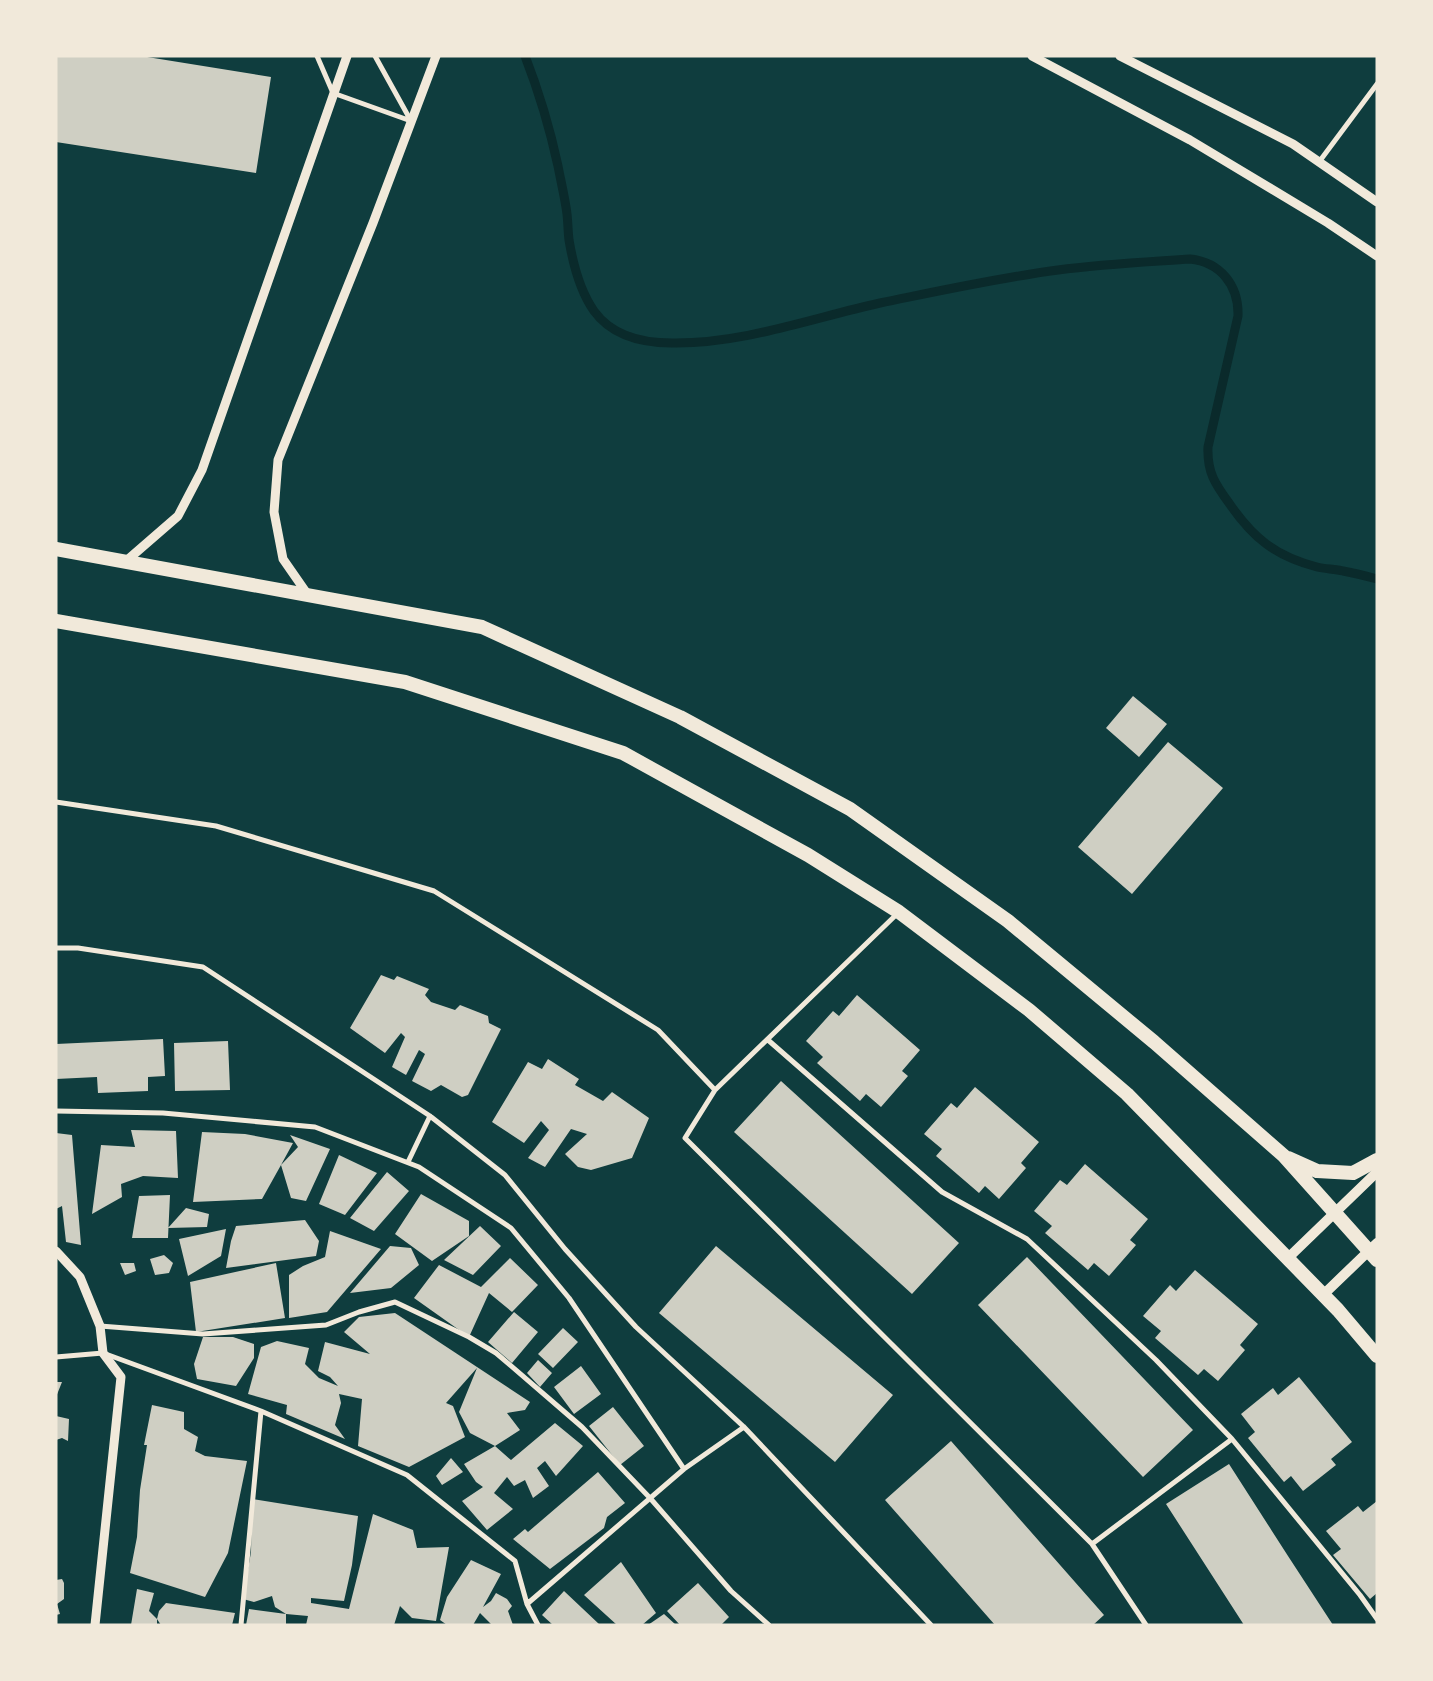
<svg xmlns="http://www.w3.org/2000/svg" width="1433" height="1681" viewBox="0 0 1433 1681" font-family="'Fira Sans',sans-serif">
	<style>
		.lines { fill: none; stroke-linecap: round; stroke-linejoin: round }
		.stream { stroke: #0a2a2b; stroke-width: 9 }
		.building { fill: #cfcfc3 }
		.minor { stroke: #f1e9da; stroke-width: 5 }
		.tertiary { stroke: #f1e9da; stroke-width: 9 }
		.secondary { stroke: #f1e9da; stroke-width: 10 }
		.trunk { stroke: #f1e9da; stroke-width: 14 }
	</style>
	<rect width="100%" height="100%" fill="#0f3d3e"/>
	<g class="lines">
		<path class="stream" d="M525 56C539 92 550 129 558 166 561 182 565 198 567 214 568 223 568 232 569 240 573 264 580 291 594 311 612 336 643 343 672 343 743 344 812 318 880 303 939 291 998 278 1058 270 1102 264 1146 262 1190 259 1220 262 1239 285 1238 316L1208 447C1207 472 1215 484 1229 503 1253 538 1275 556 1317 567 1325 569 1335 569 1343 571 1354 573 1366 576 1377 579"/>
	</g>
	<path class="building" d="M56 56H141L271 77 256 173 56 142Z
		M1133 696 1167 724 1139 757 1106 728Z
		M1168 742 1223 788 1132 894 1078 847Z
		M381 975 394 980 397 976 429 989 425 995 431 1002 455 1010 460 1005 488 1016 489 1023 501 1029 468 1095 462 1097 441 1085 431 1091 412 1081 425 1054 419 1050 406 1075 392 1067 405 1037 401 1033 385 1053 350 1028Z
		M857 995 920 1050 902 1071 908 1076 881 1107 866 1094 860 1101 817 1063 823 1057 806 1041 833 1011 839 1016Z
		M163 1039 165 1076 148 1077V1091L98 1093 97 1077 56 1079V1044Z
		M228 1041 230 1090 175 1091 174 1043Z
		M548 1059 579 1079 575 1085 603 1101 612 1092 649 1118 632 1158 591 1170 578 1167 565 1154 587 1134 571 1129 545 1167 528 1158 549 1130 541 1121 524 1143 492 1122 528 1062 542 1069Z
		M781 1081 959 1243 912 1294 734 1132Z
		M975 1087 1039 1142 1021 1163 1026 1168 999 1199 985 1186 979 1193 936 1156 942 1149 924 1134 951 1103 957 1108Z
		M131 1130 176 1131 178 1178 143 1176 121 1184 122 1197 92 1214 101 1145 135 1147Z
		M202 1132 245 1134 293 1143 281 1165 298 1147 290 1135 330 1149 306 1201 291 1198 281 1165 262 1199 193 1202Z
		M56 1133 72 1135 81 1245 66 1242 62 1206 56 1209Z
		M339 1155 377 1173 345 1215 319 1204Z
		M1085 1164 1148 1219 1130 1240 1136 1245 1109 1276 1094 1263 1088 1270 1045 1233 1052 1226 1034 1211 1060 1180 1067 1185Z
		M387 1172 409 1191 374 1231 350 1218Z
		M421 1194 469 1221V1236L432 1261 395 1234Z
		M170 1195 168 1238H132L139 1196Z
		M186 1208 209 1214 207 1227 168 1228Z
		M305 1220 319 1241 316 1256 226 1268 231 1241 236 1226Z
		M480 1226 501 1246 473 1275 444 1260Z
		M226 1229 221 1256 188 1276 179 1239Z
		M330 1231 381 1249 327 1312 289 1318V1275L303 1266 325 1257Z
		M390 1246 411 1248 419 1265 391 1288 350 1293Z
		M716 1246 893 1395 835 1462 659 1313Z
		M164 1255 173 1263 169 1273 155 1275 150 1259Z
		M1027 1257 1193 1430 1143 1477 978 1305Z
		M510 1258 538 1285 512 1312 489 1293 469 1337 414 1298 439 1265 481 1287Z
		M120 1263H134L136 1271 125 1275Z
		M276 1263 285 1318 196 1332 190 1282Z
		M1195 1270 1258 1324 1240 1345 1245 1350 1218 1381 1204 1369 1198 1375 1155 1338 1161 1331 1143 1316 1170 1285 1176 1291Z
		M514 1312 538 1332 512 1363 488 1342Z
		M395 1313 530 1402 525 1410 507 1413 520 1430 495 1446 470 1433 459 1412 477 1368 446 1403 453 1406 465 1437 409 1467 358 1446 362 1399 339 1394 341 1403 335 1425 345 1439 286 1414 287 1405 248 1394 261 1347 277 1341 309 1348 305 1364 319 1378 338 1386 330 1377 318 1371 325 1342 370 1354 344 1332 359 1317Z
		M563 1328 578 1342 553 1368 538 1354Z
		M203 1337H233L254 1344V1358L236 1386 197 1379 194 1364Z
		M538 1360 552 1373 540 1387 527 1373Z
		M581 1366 601 1394 574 1414 554 1387Z
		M1299 1377 1352 1442 1331 1459 1336 1465 1303 1491 1291 1476 1284 1482 1248 1438 1255 1432 1241 1414 1273 1388 1278 1395Z
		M56 1382H62L56 1397Z
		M152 1405 184 1412V1429L198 1437 195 1451 205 1456 247 1461 228 1553 205 1597 130 1573 137 1537 140 1490 147 1445H144Z
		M613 1407 644 1446 620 1465 589 1426Z
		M56 1416 69 1419 68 1441 62 1438 56 1440Z
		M555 1423 583 1446 556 1476 545 1461 537 1468 549 1486 533 1498 525 1480 514 1486 507 1477 494 1493 513 1509 487 1530 462 1501 483 1487 476 1482 464 1464 495 1446 511 1460Z
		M951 1441 1104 1615 1093 1625H995L885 1500Z
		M451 1458 463 1472 442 1485 436 1476Z
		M1229 1464 1288 1556 1333 1625H1244L1166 1504Z
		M598 1472 625 1503 607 1517 604 1528 550 1569 513 1539 525 1529 528 1532Z
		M252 1499 358 1516 352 1565 344 1601 311 1598V1603L349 1609 373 1514 413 1530 417 1548 449 1547 436 1621 412 1618 400 1606 394 1625H306L308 1616 286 1614 275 1607 272 1596 254 1602 243 1599 251 1552Z
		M1377 1501V1593L1370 1599 1333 1555 1341 1549 1326 1531 1358 1506 1363 1512Z
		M471 1560 501 1574 483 1607 491 1601 496 1593 507 1599 512 1606 508 1611 513 1625H492L480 1613 473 1625H447L440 1620 447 1597Z
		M621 1562 656 1613 642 1625H617L584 1595Z
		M62 1579 64 1583V1599L57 1604 60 1614 56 1615V1580Z
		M698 1583 729 1617 721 1625H680L667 1611Z
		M137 1589 154 1593 149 1611 157 1619V1625H131Z
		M564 1591 600 1625H553L542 1615Z
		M166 1603 235 1613 232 1625H161L157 1619 159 1611Z
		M249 1609 286 1614V1625H246Z
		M664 1614 676 1625H648Z"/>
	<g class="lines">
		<path class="minor" d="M317 56 333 93 411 121
			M375 56 411 121
			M1319 162 1377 84
			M56 802 216 826 434 891 658 1030 715 1090 899 912
			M56 948H78L203 967 430 1116 505 1175 565 1249 636 1327 744 1427 931 1625
			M768 1040 942 1192 1027 1239 1156 1360 1232 1439 1360 1595 1377 1619
			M715 1090 685 1138 1092 1544 1146 1625
			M56 1111 163 1113 315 1127 419 1167 511 1228 569 1298 684 1469
			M408 1162 430 1116
			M100 1326 203 1334 326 1325 359 1312 395 1302 469 1337 496 1353 582 1427 650 1498 731 1591 769 1625
			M56 1357 103 1353 261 1411 407 1475 515 1561 527 1604 538 1625
			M1092 1544 1232 1439
			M527 1604 684 1469 744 1427
			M241 1625 261 1411"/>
		<path class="tertiary" d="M1032 56 1190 140 1328 223 1377 256
			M1120 56 1293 144 1377 202
			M125 562 178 516 202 470 347 56
			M308 595 283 559 274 512 278 460 373 223 436 56
			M56 1251 80 1277 100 1326 103 1353 121 1377 95 1625"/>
		<path class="secondary" d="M1288 1258 1377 1172
			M1323 1295 1377 1243"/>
		<path class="trunk" d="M56 549 482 627 680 717 850 809 1008 921 1154 1042 1284 1156 1377 1260
			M56 621 405 682 623 753 808 855 899 912 1029 1010 1127 1094 1338 1310 1377 1356
			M1288 1158 1317 1171 1353 1173 1377 1160"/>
	</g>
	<rect width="1433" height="1681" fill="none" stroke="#f1e9da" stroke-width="115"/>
</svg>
